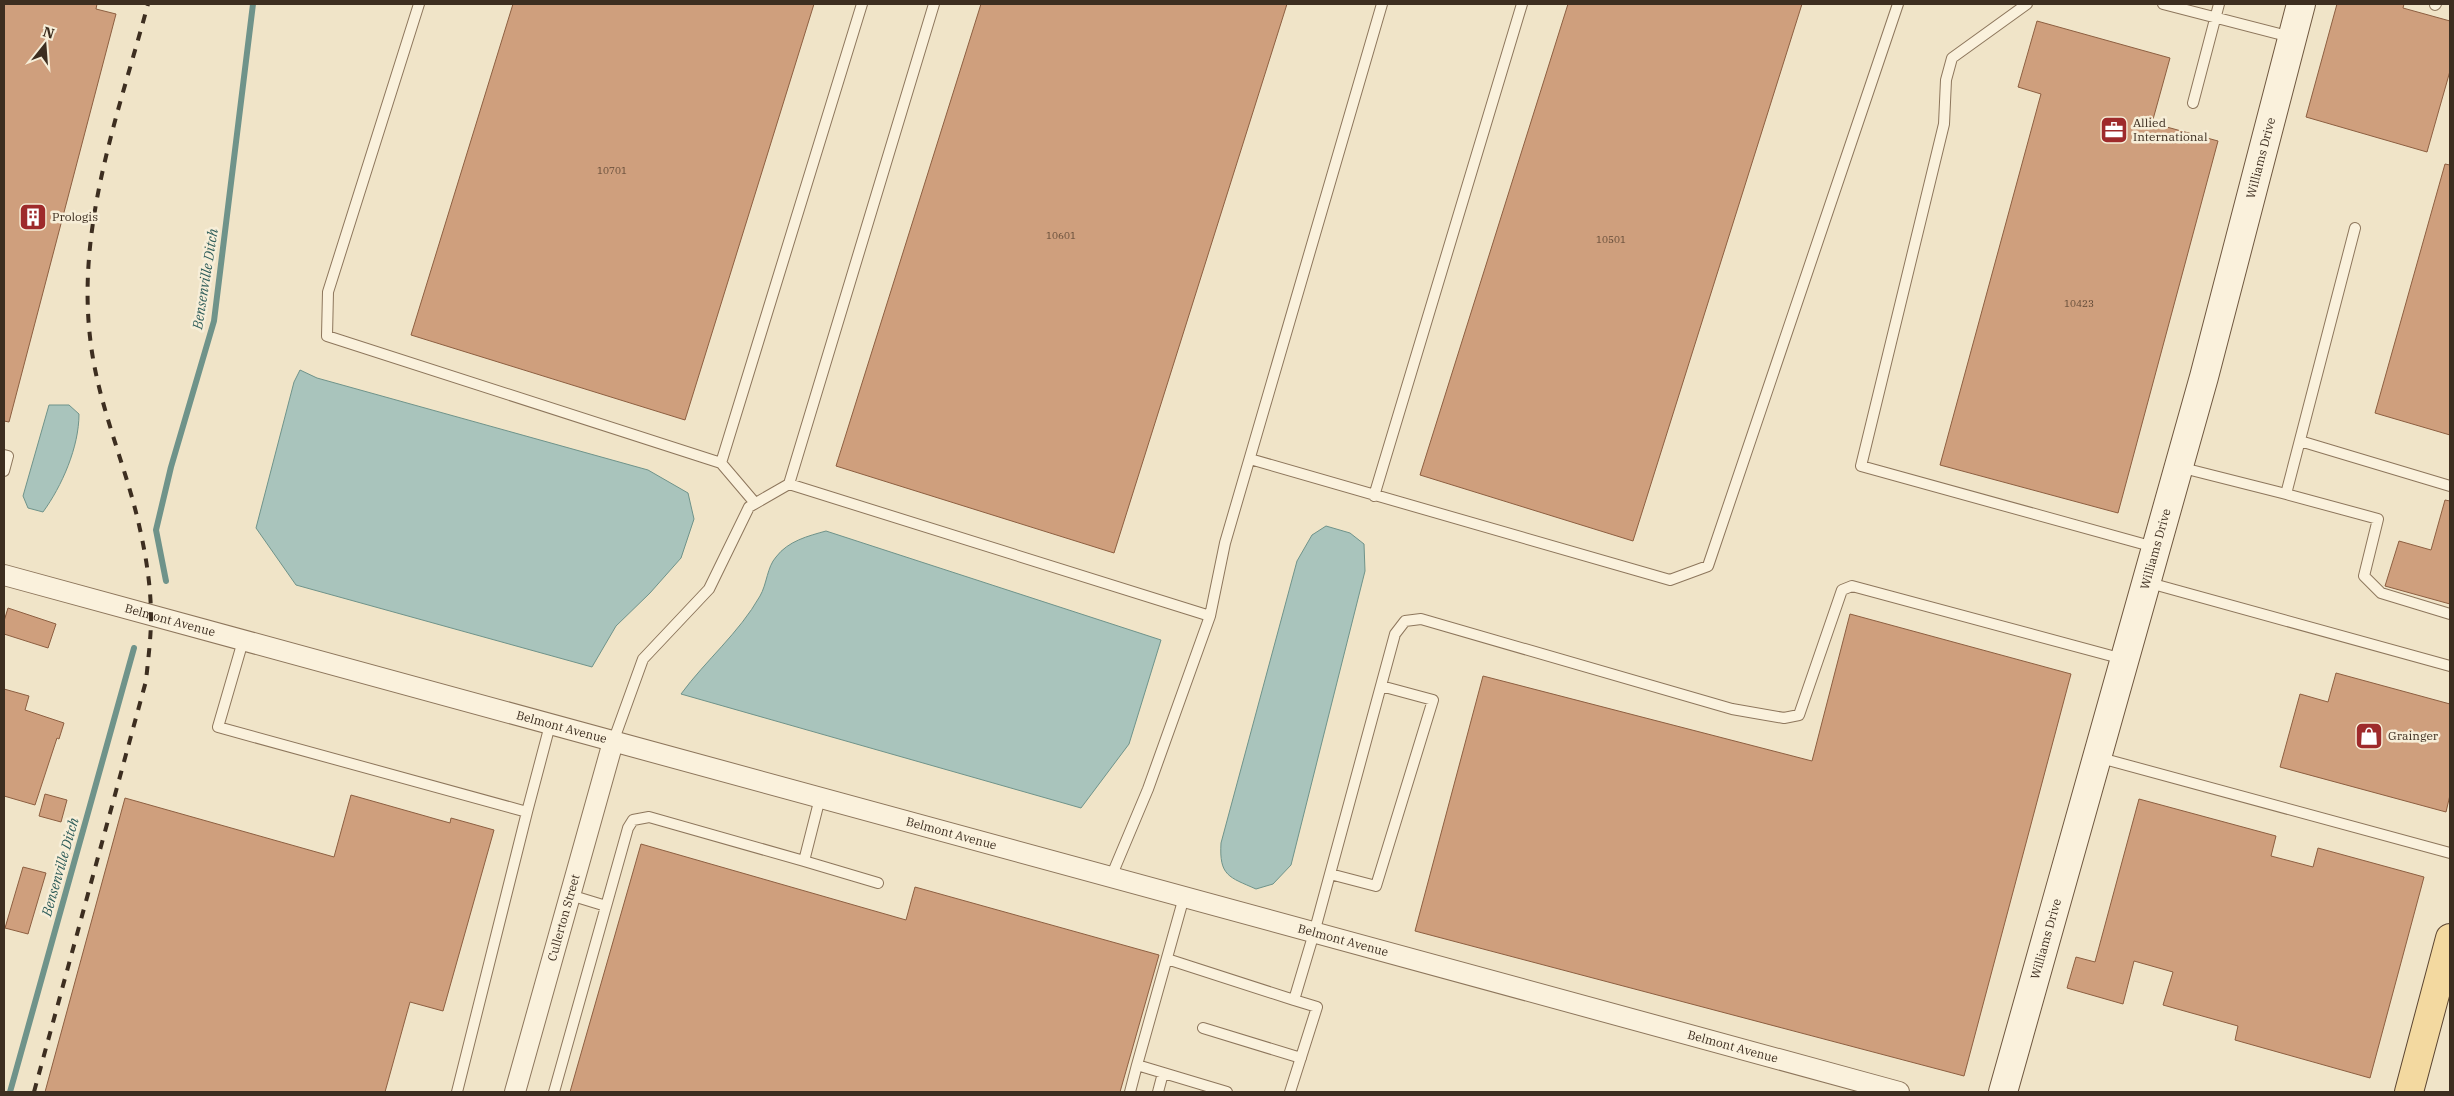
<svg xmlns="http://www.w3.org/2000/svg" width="2454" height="1096" viewBox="0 0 2454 1096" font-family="'IBM Plex Serif',serif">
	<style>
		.water { fill: #a9c4bc; stroke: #6f938a }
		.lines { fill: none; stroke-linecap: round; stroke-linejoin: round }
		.stream { stroke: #6f938a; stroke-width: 6 }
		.building { fill: #cf9f7d; stroke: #8d5f41 }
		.service-casing { stroke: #8d765c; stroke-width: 12 }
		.minor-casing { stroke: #8d765c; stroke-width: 22 }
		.secondary-casing { stroke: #6f573f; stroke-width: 30 }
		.primary-casing { stroke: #5b4430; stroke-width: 30 }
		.service { stroke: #faf1dc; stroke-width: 10 }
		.minor { stroke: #faf1dc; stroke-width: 20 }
		.secondary { stroke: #faf1dc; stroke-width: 28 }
		.primary { stroke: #f3d9a0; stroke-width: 28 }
		.rail { stroke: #3d2e20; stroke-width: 4; stroke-dasharray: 9 9; stroke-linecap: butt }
		.labels { text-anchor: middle; stroke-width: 5; stroke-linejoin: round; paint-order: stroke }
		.number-label { font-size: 10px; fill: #624a37 }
		.poi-label { font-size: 12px; fill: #3d2e20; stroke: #f7eed8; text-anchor: start }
		.street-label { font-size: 12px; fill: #3d2e20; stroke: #f7eed8 }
		.water-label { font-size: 14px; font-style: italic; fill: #2f5d5a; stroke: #f7eed8 }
	</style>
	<rect width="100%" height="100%" fill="#f0e4c8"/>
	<path class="water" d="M300 370 317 378 648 470 688 493 694 519 681 558 650 593 616 626 592 667 296 585 256 528 294 382Z
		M49 405H69L79 414C79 447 62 486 43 512L28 508 23 496Z
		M1326 526 1350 533 1364 544 1365 571 1291 865 1273 884 1256 889C1229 877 1219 876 1221 843L1297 561 1312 535Z
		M826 531 1161 640 1129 744 1081 808 681 694C706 660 739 633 760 596 767 584 767 567 776 557 788 541 808 536 826 531Z"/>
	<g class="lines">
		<path class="stream" d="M166 581 156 530 171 467 214 321 253 4
			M10 1092 134 648"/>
	</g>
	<path class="building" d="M4 4H97L96 9 116 14 9 422 4 421Z
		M513 4H814L685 420 411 335Z
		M981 4H1287L1114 553 836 466Z
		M1568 4H1802L1633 541 1420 475Z
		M2337 4H2404L2403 8 2450 21V71L2427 152 2306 117Z
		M2037 21 2170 58 2152 123 2218 141 2118 513 1940 465 2041 94 2018 87Z
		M2445 164 2450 165V435L2375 413Z
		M2445 500 2450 501V604L2385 586 2399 541 2431 550Z
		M8 608 56 624 48 648 4 634V621Z
		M1850 614 2071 674 1964 1076 1415 931 1483 676 1812 761Z
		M2336 673 2450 704V795L2446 812 2280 767 2300 694 2328 702Z
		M4 689 29 696 25 710 64 723 59 739 57 738 35 805 4 796Z
		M45 794 67 800 61 822 39 816Z
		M351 795 450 823 451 818 494 830 443 1011 410 1002 385 1092H45L125 798 334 857Z
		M2139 799 2276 836 2271 856 2313 867 2318 848 2424 877 2370 1078 2235 1040 2238 1026 2163 1005 2173 972 2134 961 2123 1004 2067 988 2076 957 2095 962Z
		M641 844 906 920 915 887 1159 955 1120 1092H570Z
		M23 867 46 873 28 934 5 928Z"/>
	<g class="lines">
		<g class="service-casing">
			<path id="service" d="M419 4 328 292 327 336 721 463 755 503
				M934 4 789 484 1210 616
				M2027 4 1952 58 1946 80 1944 124 1861 466 2154 547
				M2163 4 2291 37
				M2435 5 2436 4
				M2193 103 2219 4
				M2300 441 2450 486
				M4 455 8 456 4 471
				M1250 459 1670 580 1708 566 1898 4
				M721 463 862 4
				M2179 467 2286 494 2355 228
				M2286 494 2378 519 2364 576 2381 593 2450 614
				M1374 496 1522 4
				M2146 582 2450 666
				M243 641 218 727 527 812 550 725
				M613 742 643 659 709 589 749 507 789 484
				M2097 757 2450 853
				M804 861 878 883
				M1330 874 1376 886 1433 700 1381 686
				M1111 877 1148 789 1210 616 1225 543 1382 4
				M570 895 606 906
				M1184 897 1137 1065 1227 1092
				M1167 959 1294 1000
				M1203 1028 1301 1058
				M457 1092 527 812
				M554 1092 628 828 633 820 649 817 804 861 820 798
				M1130 1092 1137 1065
				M1158 1092 1163 1073
				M1290 1092 1317 1007 1294 1000 1314 933 1395 634 1405 621 1421 619 1732 709 1784 718 1799 715 1842 590 1852 586 2123 659"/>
		</g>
		<g class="minor-casing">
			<g id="minor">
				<path id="s1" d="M4 575 1899 1092"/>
				<path id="s2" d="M515 1092 613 742"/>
			</g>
		</g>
		<g class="secondary-casing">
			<g id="secondary">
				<path id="s3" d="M2003 1092 2204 377 2301 4"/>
			</g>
		</g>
		<g class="primary-casing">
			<path id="primary" d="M2409 1092 2450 938"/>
		</g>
		<use href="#service" class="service"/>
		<use href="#minor" class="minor"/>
		<use href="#secondary" class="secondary"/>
		<use href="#primary" class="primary"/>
		<path class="rail" d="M34 1092 146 681C148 660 151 639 151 617 151 579 143 538 133 501 118 447 96 394 90 337 77 223 119 112 148 4"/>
	</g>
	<defs>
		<g id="office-square" transform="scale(1.4375)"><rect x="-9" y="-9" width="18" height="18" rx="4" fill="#9e2a2b" stroke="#f7eed8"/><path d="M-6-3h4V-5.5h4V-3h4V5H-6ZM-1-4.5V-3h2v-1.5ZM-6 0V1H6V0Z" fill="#fff"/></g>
		<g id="building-square" transform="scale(1.4375)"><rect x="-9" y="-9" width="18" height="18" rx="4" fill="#9e2a2b" stroke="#f7eed8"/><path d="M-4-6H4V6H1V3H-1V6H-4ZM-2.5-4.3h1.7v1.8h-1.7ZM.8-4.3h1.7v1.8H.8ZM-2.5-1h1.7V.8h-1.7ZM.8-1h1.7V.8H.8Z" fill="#fff"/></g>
		<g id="shop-square" transform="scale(1.4375)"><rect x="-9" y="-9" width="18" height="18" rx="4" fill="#9e2a2b" stroke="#f7eed8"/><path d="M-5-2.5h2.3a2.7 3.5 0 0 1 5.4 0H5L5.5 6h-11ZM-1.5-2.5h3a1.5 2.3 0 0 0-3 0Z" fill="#fff"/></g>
	</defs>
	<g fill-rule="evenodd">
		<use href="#office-square" x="2114" y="130"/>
		<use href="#building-square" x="33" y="217"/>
		<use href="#shop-square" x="2369" y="736"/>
	</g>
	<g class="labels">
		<g class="number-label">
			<text x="612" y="174">10701</text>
			<text x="1061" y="239">10601</text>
			<text x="1611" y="243">10501</text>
			<text x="2079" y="307">10423</text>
		</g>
		<g class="poi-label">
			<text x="2133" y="127">Allied<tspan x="2133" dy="14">International</tspan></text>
			<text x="52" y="221">Prologis</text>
			<text x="2388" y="740">Grainger</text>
		</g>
		<g class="street-label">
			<text dy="4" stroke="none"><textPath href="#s3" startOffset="969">Williams Drive</textPath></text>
			<text dy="4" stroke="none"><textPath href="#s3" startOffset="564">Williams Drive</textPath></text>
			<text dy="4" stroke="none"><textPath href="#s1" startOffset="172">Belmont Avenue</textPath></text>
			<text dy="4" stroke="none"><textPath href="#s1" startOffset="578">Belmont Avenue</textPath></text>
			<text dy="4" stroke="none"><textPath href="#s1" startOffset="982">Belmont Avenue</textPath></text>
			<text dy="4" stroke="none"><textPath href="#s2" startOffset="181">Cullerton Street</textPath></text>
			<text dy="4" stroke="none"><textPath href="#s3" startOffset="159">Williams Drive</textPath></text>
			<text dy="4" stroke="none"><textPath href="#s1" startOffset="1388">Belmont Avenue</textPath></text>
			<text dy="4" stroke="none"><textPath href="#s1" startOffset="1792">Belmont Avenue</textPath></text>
		</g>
		<g class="water-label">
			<text transform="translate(205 279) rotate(-81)" y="5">Bensenville Ditch</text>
			<text transform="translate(60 867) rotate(-74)" y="5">Bensenville Ditch</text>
		</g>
	</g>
	<rect width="2454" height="1096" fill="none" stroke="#3d2e20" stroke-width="10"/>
	<g transform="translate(45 45) rotate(17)" stroke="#f7eed8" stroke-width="4" paint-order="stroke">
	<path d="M0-4L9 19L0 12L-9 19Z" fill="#3d2e20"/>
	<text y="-8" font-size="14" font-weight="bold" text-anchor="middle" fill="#3d2e20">N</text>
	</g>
</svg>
